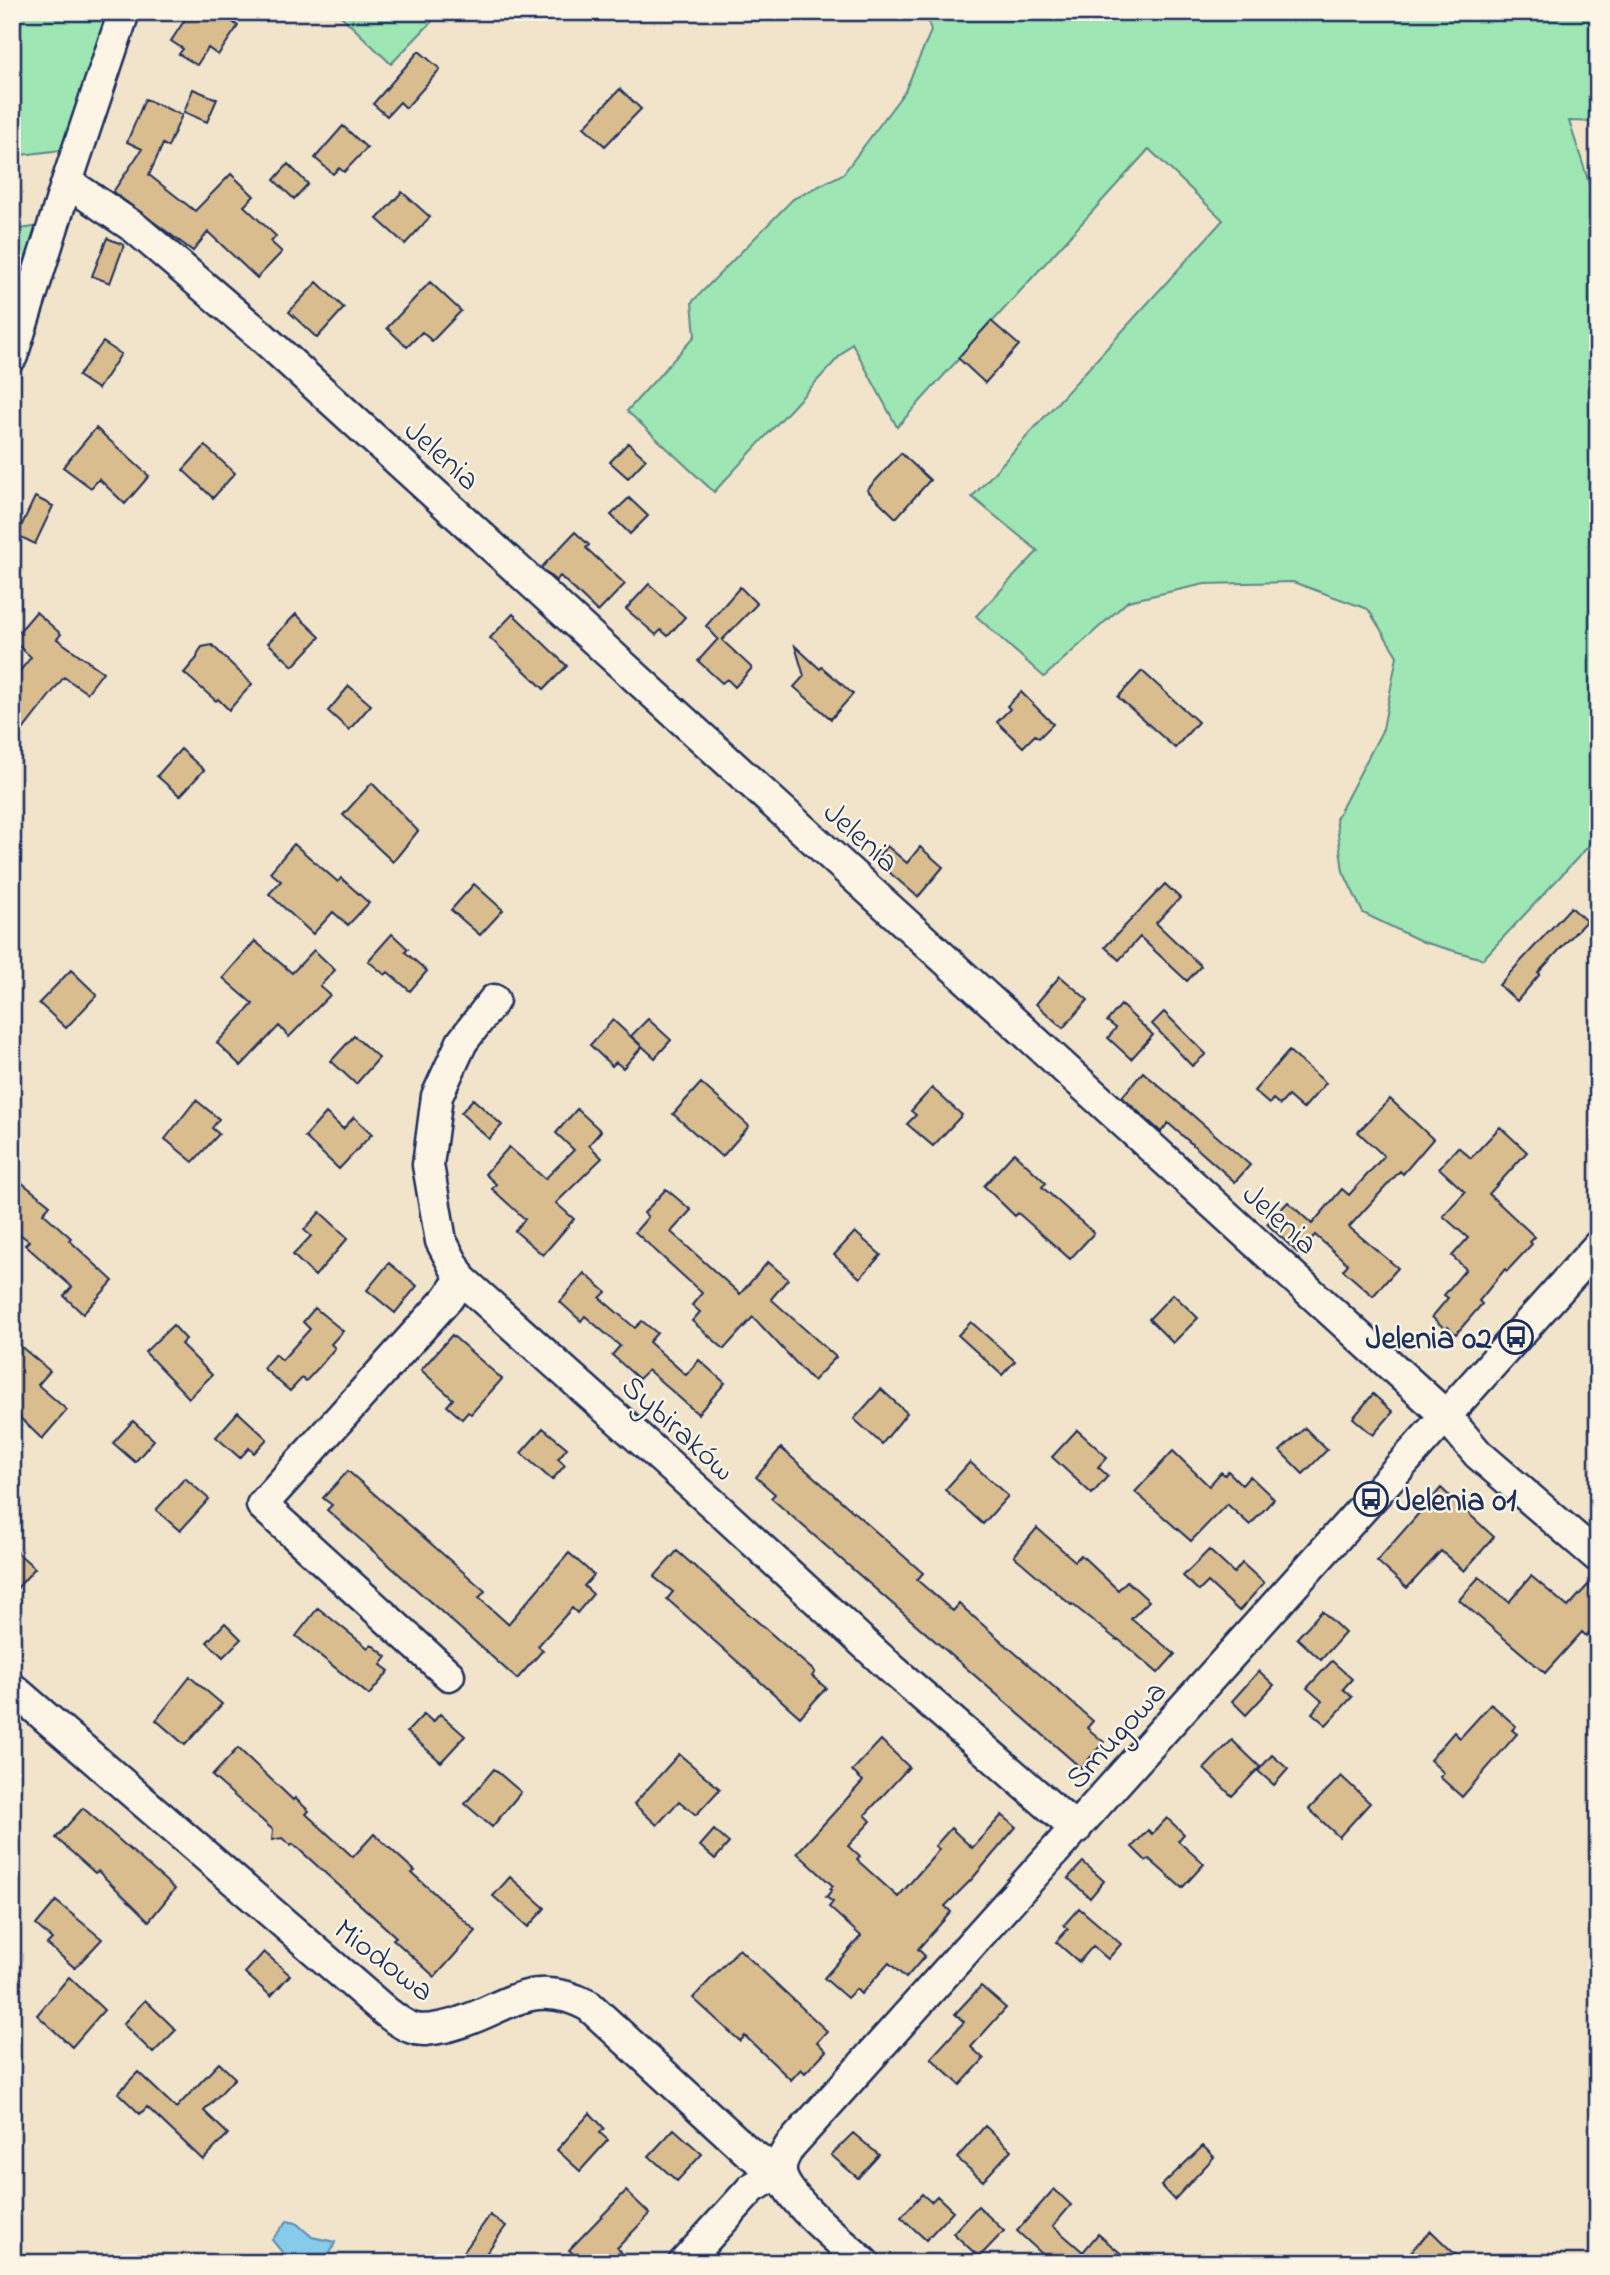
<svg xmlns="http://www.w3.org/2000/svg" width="1610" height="2275" viewBox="0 0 1610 2275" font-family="'Indie Flower',sans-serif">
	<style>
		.green { fill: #9ee6b4; stroke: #5c8a89; stroke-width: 2 }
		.water { fill: #88cae9; stroke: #5c8cb1; stroke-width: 2 }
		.building { fill: #dabd8e; stroke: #1b2f5e; stroke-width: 2 }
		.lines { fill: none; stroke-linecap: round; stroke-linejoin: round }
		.minor-casing { stroke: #1b2f5e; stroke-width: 35 }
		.minor { stroke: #fcf5e5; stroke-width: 30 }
		.labels { text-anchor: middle; stroke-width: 5; stroke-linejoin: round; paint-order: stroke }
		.street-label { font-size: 32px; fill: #1b2f5e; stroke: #fcf5e5 }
		.poi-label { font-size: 32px; font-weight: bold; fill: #1b2f5e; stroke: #fcf5e5; text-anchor: end }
	</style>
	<rect width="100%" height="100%" fill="#f2e4cb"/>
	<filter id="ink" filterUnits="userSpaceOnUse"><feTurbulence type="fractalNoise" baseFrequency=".0143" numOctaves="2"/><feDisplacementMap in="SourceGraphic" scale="14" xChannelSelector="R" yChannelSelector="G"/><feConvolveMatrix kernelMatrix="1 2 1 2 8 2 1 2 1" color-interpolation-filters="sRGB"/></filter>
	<g filter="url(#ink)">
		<path class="green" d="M12 12H121L78 148 12 156Z
			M337 12H441L391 64Z
			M926 12H1598V122L1569 121 1589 183 1598 254V503L1590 543 1598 587V836L1483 959 1423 942 1363 913 1343 871 1336 819 1383 729 1397 656 1368 609 1293 582 1205 584 1128 601 1044 677 976 616 1038 551 972 497 1223 220 1149 149 897 427 852 343 714 492 627 411 695 336 692 302 793 199 843 174 905 91 931 31Z
			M42 226 12 321V230Z"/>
		<path class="water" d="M287 2221 296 2223 312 2237 335 2242 332 2250 318 2263H291L272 2240Z"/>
		<path class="building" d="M190 12H219L238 26 218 55 208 48 197 65 179 54 183 49 171 41Z
			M419 51 440 69 406 108 400 102 387 116 373 104Z
			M193 89 217 99 207 122 184 112Z
			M620 89 641 109 605 146 584 127Z
			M145 99 182 115 168 147 163 144 149 175 195 211 231 174 254 196 244 206 276 236 271 242 282 252 257 278 208 232 193 251 113 192 142 149 127 142Z
			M343 126 367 148 344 172 339 168 333 174 315 158Z
			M288 164 308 184 294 199 274 180Z
			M402 192 430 217 405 244 377 219Z
			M107 238 124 245 110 283 92 276Z
			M317 282 344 308 317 338 289 312Z
			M430 282 461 311 432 341 422 332 407 347 387 328Z
			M991 321 1019 345 985 383 958 358Z
			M103 342 121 354 98 389 78 376Z
			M96 428 149 476 125 504 99 479 91 488 63 467Z
			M628 443 646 459 628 478 610 462Z
			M205 446 235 473 213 498 183 470Z
			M901 453 930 480 896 518 867 490Z
			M35 497 53 506 35 544 17 535Z
			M629 498 648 516 630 534 611 515Z
			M575 532 589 545 586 548 625 584 598 612 560 576 556 581 541 568Z
			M649 584 685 617 668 636 661 630 656 635 626 609Z
			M740 587 757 604 722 640 752 668 735 687 727 679 722 683 698 661 718 639 706 626Z
			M36 612 61 634 57 639 103 672 87 693 64 677 12 744V681L31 657 12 640Z
			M296 614 320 637 293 666 268 643Z
			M513 614 567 666 544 689 490 638Z
			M212 645 252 684 229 710 218 699 216 701 184 673 197 658 198 653 202 647Z
			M795 646 820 669 822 667 853 694 831 719 794 687 804 676Z
			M1142 671 1198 722 1175 748 1118 697Z
			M349 686 371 705 349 730 328 711Z
			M1021 692 1053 724 1039 738 1035 735 1023 747 997 722 1010 709 1007 706Z
			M181 749 204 770 180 796 157 776Z
			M372 783 418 831 393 862 343 815Z
			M294 844 338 882 341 878 369 903 348 925 333 912 313 934 269 894 281 881 270 872Z
			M887 846 907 863 920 847 943 867 918 897 875 860Z
			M474 884 503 910 480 935 451 910Z
			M1165 884 1180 898 1156 923 1201 966 1187 981 1140 937 1119 960 1105 947Z
			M1571 907 1586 921 1538 973 1540 974 1517 1001 1499 985Z
			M392 934 408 949 405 952 427 971 410 991 388 972 385 975 368 961Z
			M255 941 292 973 314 950 335 970 320 986 330 995 289 1037 279 1026 241 1066 217 1043 253 1004 223 978Z
			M71 970 97 995 66 1028 39 1003Z
			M1060 976 1088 1000 1063 1028 1036 1004Z
			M1121 1005 1153 1035 1131 1059 1108 1038 1116 1028 1107 1021Z
			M1164 1012 1206 1054 1192 1066 1152 1024Z
			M648 1019 671 1040 655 1058 631 1036Z
			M613 1020 642 1047 623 1068 616 1062 612 1066 590 1045Z
			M354 1036 379 1058 356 1084 331 1061Z
			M1289 1051 1326 1083 1303 1109 1288 1096 1280 1105 1273 1099 1269 1104 1254 1091Z
			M1143 1072 1250 1165 1235 1182 1168 1123 1161 1132 1122 1097Z
			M701 1083 749 1126 722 1157 673 1114Z
			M932 1088 962 1115 933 1146 907 1124 916 1115 911 1111Z
			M473 1099 502 1125 489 1139 461 1113Z
			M1390 1099 1433 1139 1403 1174 1400 1171 1349 1227 1398 1268 1373 1296 1343 1270 1348 1264 1315 1235 1298 1253 1267 1224 1288 1202 1312 1224 1342 1189 1349 1195 1384 1156 1358 1132Z
			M196 1100 219 1119 212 1128 219 1134 193 1162 165 1139Z
			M577 1109 601 1131 589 1145 602 1158 556 1203 574 1219 543 1255 515 1231 525 1219 492 1189 496 1184 485 1174 509 1147 545 1179 574 1150 556 1133Z
			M326 1113 343 1129 354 1117 372 1134 339 1169 305 1137Z
			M1500 1127 1527 1152 1489 1194 1535 1237 1530 1242 1532 1244 1507 1271 1505 1269 1479 1301 1482 1304 1456 1334 1448 1327 1446 1330 1432 1317 1448 1298 1444 1295 1466 1269 1452 1256 1468 1238 1443 1216 1465 1192 1439 1168 1458 1147 1471 1158Z
			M1014 1153 1046 1183 1042 1187 1094 1233 1070 1259 1018 1213 1015 1216 984 1186Z
			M12 1175 50 1205 43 1213 71 1238 69 1240 113 1281 83 1314 64 1296 72 1287 25 1245 29 1241 12 1228Z
			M666 1189 691 1210 671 1232 740 1294 768 1262 788 1279 771 1299 836 1357 813 1381 753 1317 724 1349 692 1321 700 1312 692 1305 702 1293 635 1232 648 1217 644 1213Z
			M320 1212 348 1238 315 1276 293 1255 311 1236 304 1230Z
			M855 1232 881 1255 860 1278 834 1255Z
			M389 1263 417 1286 395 1313 367 1290Z
			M584 1273 606 1292 600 1298 635 1328 642 1321 657 1333 649 1342 686 1375 699 1360 725 1383 698 1414 648 1370 639 1379 612 1355 620 1346 585 1316 581 1321 560 1302Z
			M1173 1294 1198 1318 1173 1343 1149 1319Z
			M315 1308 343 1331 331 1344 335 1348 321 1365 306 1381 302 1378 290 1391 263 1368 275 1354 282 1360 310 1329 303 1322Z
			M971 1322 1015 1361 1002 1375 958 1335Z
			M173 1325 186 1339 181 1344 212 1375 189 1398 145 1352Z
			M452 1335 502 1379 471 1414 468 1412 462 1419 447 1406 453 1399 421 1370Z
			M12 1339 50 1371 38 1385 67 1410 42 1439 12 1410Z
			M881 1389 907 1413 882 1444 854 1419Z
			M1373 1394 1393 1412 1373 1435 1353 1418Z
			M238 1412 267 1439 254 1453 249 1448 240 1458 216 1437Z
			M133 1421 154 1440 135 1462 113 1443Z
			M543 1428 567 1448 558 1459 565 1465 552 1480 521 1453Z
			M1305 1428 1327 1450 1303 1474 1280 1451Z
			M1077 1430 1107 1457 1098 1467 1108 1476 1092 1494 1052 1457Z
			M781 1448 923 1573 917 1580 953 1611 959 1604 1093 1721 1087 1728 1104 1742 1081 1768 771 1498 775 1494 756 1477Z
			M1173 1451 1209 1486 1221 1472 1225 1475 1228 1471 1242 1485 1250 1476 1274 1499 1250 1525 1227 1504 1191 1541 1135 1492Z
			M970 1462 1008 1496 983 1524 945 1490Z
			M348 1471 485 1591 479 1598 508 1624 569 1553 594 1575 584 1586 593 1594 577 1613 572 1608 538 1646 543 1650 517 1679 327 1510 332 1505 323 1498Z
			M185 1478 209 1499 180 1531 156 1510Z
			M1441 1488 1494 1537 1464 1571 1441 1551 1407 1588 1377 1561Z
			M1037 1528 1075 1561 1081 1555 1118 1590 1127 1581 1149 1601 1131 1619 1175 1654 1158 1673 1118 1639 1117 1640 1072 1604 1071 1605 1014 1556Z
			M12 1548 35 1568 12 1594Z
			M1209 1550 1234 1573 1242 1563 1264 1583 1239 1611 1208 1582 1199 1591 1183 1576Z
			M677 1551 815 1672 812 1676 826 1688 800 1717 667 1599 673 1592 654 1577Z
			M1531 1576 1568 1607 1588 1585 1598 1594V1623L1586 1636 1582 1632 1545 1673 1459 1600 1479 1577 1509 1602Z
			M318 1608 368 1648 371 1644 387 1657 381 1665 389 1671 369 1695 296 1636Z
			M1322 1611 1345 1633 1321 1660 1297 1638Z
			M225 1623 241 1639 223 1657 207 1642Z
			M1332 1661 1352 1679 1343 1689 1352 1697 1326 1725 1312 1713 1322 1701 1307 1688Z
			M1259 1671 1274 1685 1246 1715 1232 1701Z
			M190 1677 222 1704 185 1745 156 1720Z
			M1491 1704 1516 1726 1512 1730 1517 1734 1462 1797 1440 1777 1444 1773 1430 1760 1454 1732 1460 1738Z
			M424 1714 433 1722 440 1714 465 1736 441 1762 407 1732Z
			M881 1740 909 1767 865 1815 871 1821 848 1846 860 1857 857 1860 898 1897 933 1857 939 1849 935 1846 951 1828 972 1848 1002 1815 1016 1827 972 1879 945 1906 951 1912 918 1949 925 1956 906 1978 889 1963 861 1994 856 1989 847 1998 824 1978 861 1936 829 1907 833 1902 826 1897 832 1890 830 1889 833 1886 797 1853 863 1781 852 1771Z
			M1232 1740 1260 1767 1232 1796 1204 1769Z
			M238 1748 293 1800 295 1798 309 1811 306 1814 353 1857 374 1834 415 1871 412 1873 476 1931 435 1977 393 1939 396 1937 293 1844 291 1846 282 1838 272 1840 273 1830 212 1776Z
			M679 1754 720 1789 696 1815 679 1801 657 1825 634 1804Z
			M1272 1755 1288 1769 1274 1785 1258 1771Z
			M494 1769 521 1792 492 1827 465 1804Z
			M1341 1776 1370 1803 1339 1837 1309 1809Z
			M83 1808 175 1889 149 1921 98 1871 95 1873 56 1838Z
			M1167 1818 1184 1834 1178 1841 1204 1864 1182 1888 1149 1859 1146 1861 1132 1847 1148 1830 1152 1834Z
			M714 1830 729 1843 715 1859 700 1846Z
			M1083 1862 1104 1881 1090 1898 1068 1878Z
			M510 1877 545 1908 528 1927 493 1896Z
			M56 1901 102 1939 75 1968 47 1944 52 1939 36 1925Z
			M1079 1908 1121 1944 1108 1959 1093 1946 1079 1962 1056 1942 1068 1929 1064 1925Z
			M739 1949 827 2031 817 2042 826 2051 805 2073 801 2069 791 2080 745 2036 740 2041 693 1998Z
			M264 1952 290 1975 271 1996 245 1973Z
			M69 1977 104 2010 72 2047 37 2015Z
			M981 1986 1006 2008 971 2047 984 2059 960 2085 931 2058 964 2022 955 2014Z
			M145 2000 176 2030 153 2053 123 2024Z
			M219 2063 235 2078 204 2111 228 2134 203 2160 147 2107 140 2114 118 2093 138 2072 176 2108Z
			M590 2113 604 2128 600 2133 608 2140 580 2171 557 2150Z
			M985 2126 1011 2150 983 2181 957 2158Z
			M674 2129 702 2154 677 2181 649 2156Z
			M853 2133 879 2155 858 2178 831 2155Z
			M1203 2146 1214 2157 1174 2200 1161 2186Z
			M1054 2189 1071 2205 1053 2226 1083 2252 1098 2234 1132 2263H1052L1017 2231Z
			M626 2191 650 2214 617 2248 631 2263H583L569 2250Z
			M922 2194 931 2202 937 2196 953 2211 926 2240 901 2217Z
			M978 2206 1004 2231 979 2257 953 2233Z
			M490 2215 506 2226 479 2263H456Z
			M1431 2231 1464 2263H1400Z"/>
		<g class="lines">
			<g class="minor-casing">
				<path id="minor" d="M67 182 135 228 258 333 1445 1415 1478 1454 1598 1557
					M12 356 67 182 124 12
					M494 1000 462 1042 437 1096 428 1165 441 1241 461 1279 714 1505 893 1670 1076 1829
					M449 1675 262 1505 448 1298 461 1279
					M12 1688 385 2011C393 2017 402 2025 412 2028 423 2032 433 2029 444 2027 500 2015 529 1973 589 2006L747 2151 765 2164 781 2171
					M684 2263 752 2188 781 2171
					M864 2263C845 2245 782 2196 781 2171 780 2162 785 2154 790 2146L1598 1246"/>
			</g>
			<use href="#minor" class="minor"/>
		</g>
	</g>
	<defs>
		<g id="bus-ring" transform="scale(1.75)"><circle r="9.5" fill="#fcf5e5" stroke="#1b2f5e" stroke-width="1.5"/><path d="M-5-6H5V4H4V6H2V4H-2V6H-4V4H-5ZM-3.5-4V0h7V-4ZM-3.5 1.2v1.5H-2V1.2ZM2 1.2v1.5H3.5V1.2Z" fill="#1b2f5e"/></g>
	</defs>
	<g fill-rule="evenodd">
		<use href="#bus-ring" x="1516" y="1337"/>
		<use href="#bus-ring" x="1371" y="1499"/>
	</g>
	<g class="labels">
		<g class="street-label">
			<text transform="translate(443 454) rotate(42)" y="11">Jelenia</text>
			<text transform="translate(862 836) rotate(42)" y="11">Jelenia</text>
			<text transform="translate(1281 1218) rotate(42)" y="11">Jelenia</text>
			<text transform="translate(679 1427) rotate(42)" y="11">Sybiraków</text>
			<text transform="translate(1115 1734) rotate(-48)" y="11">Smugowa</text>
			<text transform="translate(385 1959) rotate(37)" y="11">Miodowa</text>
		</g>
		<g class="poi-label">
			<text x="1492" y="1348">Jelenia 02</text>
			<text x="1396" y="1510" text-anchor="start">Jelenia 01</text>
		</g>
	</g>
	<rect width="1610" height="2275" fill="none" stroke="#fcf5e5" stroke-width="42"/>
	<rect x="21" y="21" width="1568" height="2233" fill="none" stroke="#1b2f5e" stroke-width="2.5" filter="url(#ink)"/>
</svg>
